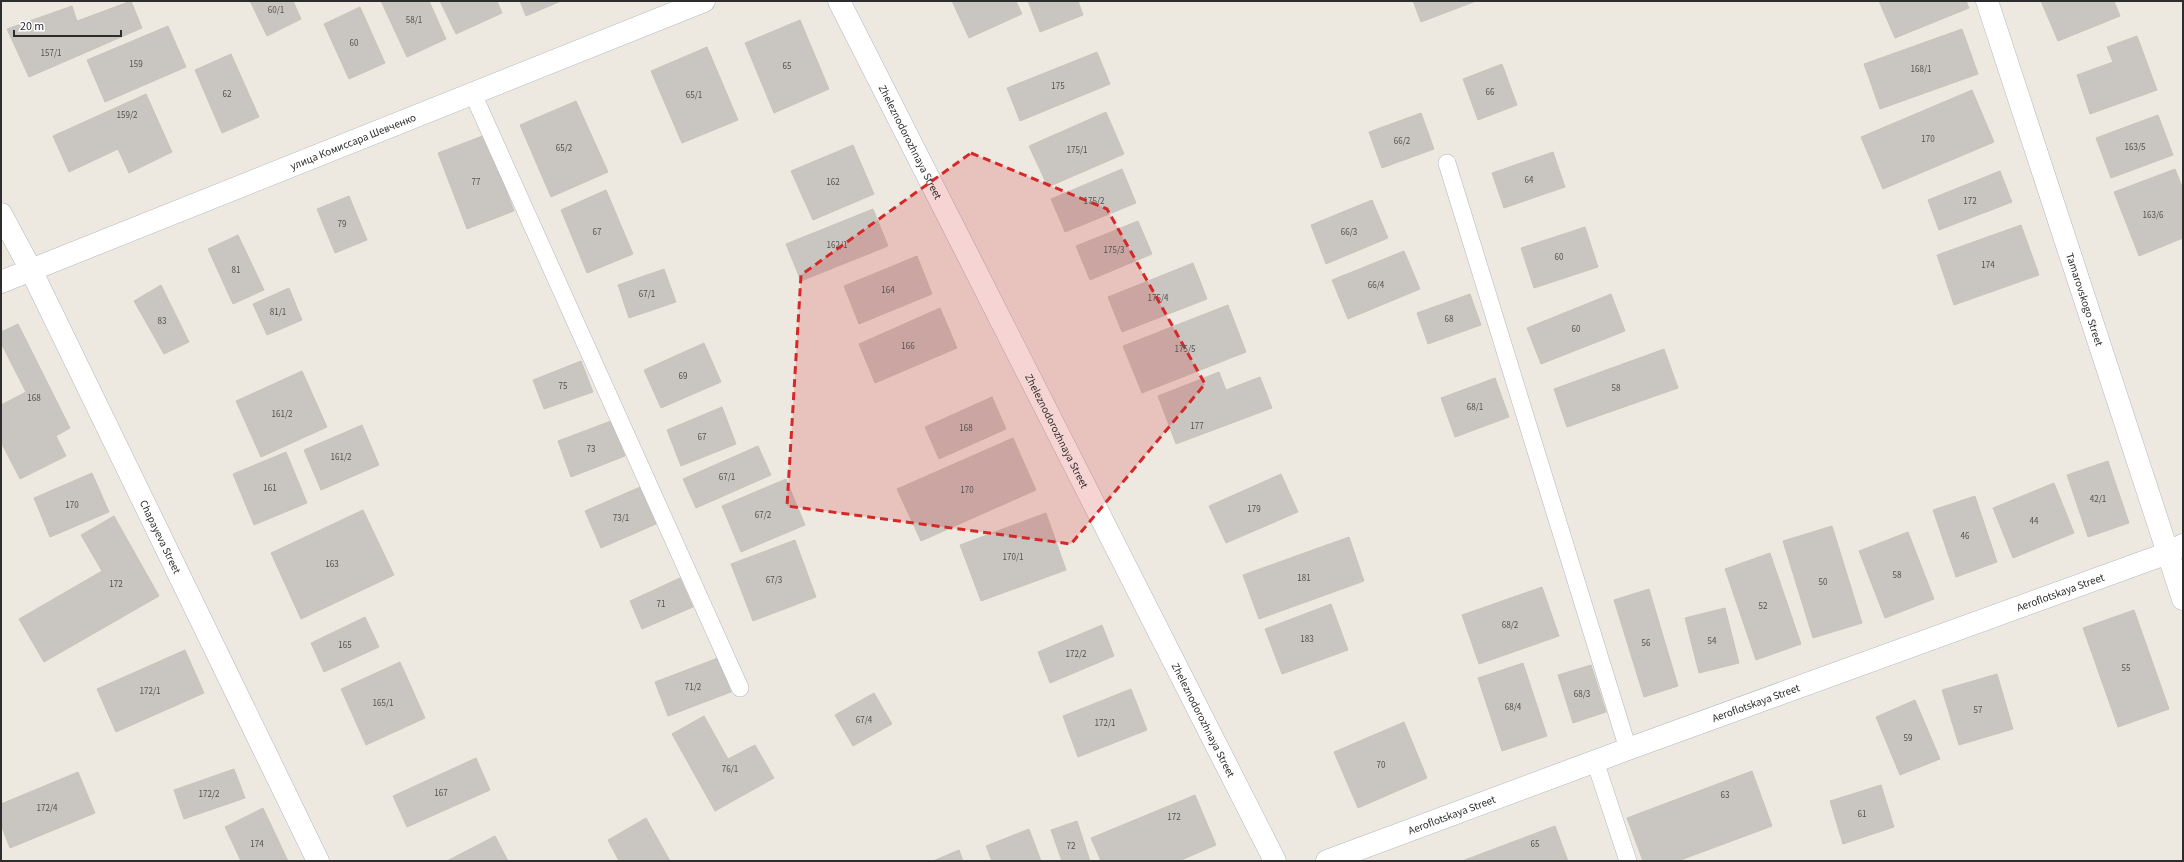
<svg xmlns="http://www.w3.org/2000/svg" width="2184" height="862" viewBox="0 0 2184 862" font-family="'Source Sans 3',sans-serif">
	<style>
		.building { fill: #c9c5c0; stroke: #c9c5ba }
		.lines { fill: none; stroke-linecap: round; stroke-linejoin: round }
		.lane-casing { stroke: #b4b6bf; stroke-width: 18 }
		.street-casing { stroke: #b4b6bf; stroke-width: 23 }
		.lane { stroke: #fff; stroke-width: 17 }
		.street { stroke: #fff; stroke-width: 22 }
		.marked { fill: #d62828; fill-opacity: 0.2; stroke: #d62828; stroke-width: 3; stroke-dasharray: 8 5; stroke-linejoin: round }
		.labels { text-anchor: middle; stroke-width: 3.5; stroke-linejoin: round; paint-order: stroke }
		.number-label { font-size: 9px; fill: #545352 }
		.street-label { font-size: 11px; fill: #2d2d2d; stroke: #fff }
	</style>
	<rect width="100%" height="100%" fill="#ede9e1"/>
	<path class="building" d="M131 1 142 28 29 77 7 29 72 6 77 21Z
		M250 1H293L301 19 267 36Z
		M381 1H429L446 39 407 57Z
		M440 1H497L502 13 456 34Z
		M520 1H561L526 16Z
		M952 1H1016L1022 14 969 38Z
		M1028 1H1078L1083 15 1040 32Z
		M1413 1H1476L1421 22Z
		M1879 1H1966L1969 8 1895 38Z
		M2041 1H2114L2120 16 2058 41Z
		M360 7 385 63 349 79 324 24Z
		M800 20 829 89 774 113 745 43Z
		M168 26 186 67 105 102 87 60Z
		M1962 29 1978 74 1880 109 1864 64Z
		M2137 36 2157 90 2090 114 2077 75 2113 62 2107 47Z
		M707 47 738 120 682 143 651 71Z
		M1097 52 1110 84 1020 121 1007 88Z
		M231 54 259 117 222 133 195 70Z
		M1502 64 1517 105 1478 120 1463 79Z
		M1972 90 1994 142 1883 189 1861 137Z
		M146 94 172 152 129 173 118 149 69 172 53 136Z
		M576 101 608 172 551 197 520 125Z
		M1106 112 1124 154 1048 187 1029 146Z
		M1421 113 1434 149 1382 168 1369 132Z
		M2158 115 2173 155 2111 178 2096 138Z
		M485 135 514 211 467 229 438 153Z
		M853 145 874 194 813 220 791 171Z
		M1553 152 1565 187 1504 208 1492 173Z
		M1122 169 1136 203 1065 232 1051 199Z
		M2175 169 2183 189V238L2139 256 2114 192Z
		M2000 171 2012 202 1939 230 1928 200Z
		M606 190 633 254 587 273 561 210Z
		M349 196 367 240 335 253 317 209Z
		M1372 200 1388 238 1326 264 1311 225Z
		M873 209 888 246 801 281 786 244Z
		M1138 221 1152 254 1090 280 1076 246Z
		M2021 225 2039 275 1954 305 1937 255Z
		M1585 227 1598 267 1534 288 1521 248Z
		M238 235 264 290 233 304 208 249Z
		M1404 251 1420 289 1348 319 1332 280Z
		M917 256 932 294 859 324 844 286Z
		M1193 263 1207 299 1122 332 1108 297Z
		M664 269 676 302 629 318 618 285Z
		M161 285 189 342 164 354 134 301Z
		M289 288 302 320 267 335 253 304Z
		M1470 294 1481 325 1428 344 1417 313Z
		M1611 294 1625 331 1541 364 1527 328Z
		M1228 305 1246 352 1142 393 1123 346Z
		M940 308 957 348 875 383 859 344Z
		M18 324 70 428 56 436 66 456 20 479 1 442V405L26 392 1 343V332Z
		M704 343 721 382 661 408 644 370Z
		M1664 349 1678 388 1567 427 1554 389Z
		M581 361 593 392 544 409 533 380Z
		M302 371 327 427 261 457 236 401Z
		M1219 372 1226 390 1260 377 1272 408 1176 444 1158 396Z
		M1495 378 1509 417 1455 437 1441 398Z
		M992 397 1006 429 939 459 925 427Z
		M722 407 736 444 681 466 667 430Z
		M611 421 625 456 571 477 558 441Z
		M362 425 379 465 321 490 304 450Z
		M1013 438 1036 490 921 541 897 489Z
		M758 446 771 475 696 508 683 479Z
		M286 452 307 503 254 525 233 474Z
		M2108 461 2129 523 2088 537 2067 475Z
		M92 473 109 512 50 537 34 498Z
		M1281 474 1298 512 1226 543 1209 506Z
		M786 479 805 525 741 552 722 506Z
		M2054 483 2074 533 2013 558 1993 508Z
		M640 487 656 524 601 548 585 511Z
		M1975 496 1997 562 1956 577 1933 510Z
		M363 510 394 575 301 619 271 553Z
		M1046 513 1066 570 981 601 960 545Z
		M114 516 159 596 44 662 19 619 102 571 81 535Z
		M1832 526 1862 623 1813 638 1783 541Z
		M1908 532 1934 599 1885 618 1859 551Z
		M1349 537 1364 581 1259 619 1243 575Z
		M795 540 816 597 753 621 731 564Z
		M1770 553 1801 644 1756 660 1725 569Z
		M680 578 693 607 642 629 630 601Z
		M1542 587 1559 636 1479 664 1462 615Z
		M1649 589 1678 686 1644 697 1614 600Z
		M1331 604 1348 650 1282 674 1265 629Z
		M1725 608 1739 663 1699 673 1685 618Z
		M2134 610 2169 709 2118 727 2083 628Z
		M365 617 379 647 324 672 311 643Z
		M1102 625 1114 656 1050 683 1038 652Z
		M185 650 204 693 116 732 97 689Z
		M718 658 731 692 668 716 655 682Z
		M400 662 425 718 366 745 341 689Z
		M1523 663 1547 736 1502 751 1478 678Z
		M1591 665 1606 712 1573 723 1558 675Z
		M1997 674 2013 729 1959 745 1942 690Z
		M1131 689 1147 730 1078 757 1063 716Z
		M874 693 892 724 853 746 835 715Z
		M1915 700 1940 759 1900 775 1876 717Z
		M704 716 728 759 755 745 774 778 715 811 672 734Z
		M1404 722 1427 778 1358 808 1334 752Z
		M476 758 490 790 407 827 393 796Z
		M234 769 245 798 184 819 174 790Z
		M1752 771 1772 826 1678 861H1643L1627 818Z
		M78 772 95 813 10 848 1 825V804Z
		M1881 785 1894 827 1843 844 1830 801Z
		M1195 795 1216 845 1179 861H1101L1091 838Z
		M263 808 288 861H241L225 827Z
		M646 818 670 861H619L608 840Z
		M1077 821 1090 861H1062L1051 830Z
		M1555 826 1568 861H1462Z
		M1029 829 1041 861H992L986 846Z
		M495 836 508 861H447Z
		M959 850 963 861H933Z"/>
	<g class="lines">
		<g class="lane-casing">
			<path id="lane" d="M473 94 740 688
				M1447 163 1628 749
				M1595 761 1628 861"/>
		</g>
		<g class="street-casing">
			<g id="street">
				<path id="s1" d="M839 1 1275 861"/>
				<path id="s2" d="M1987 1 2183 599"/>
				<path id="s3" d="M1 214 31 270 318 861"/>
				<path id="s4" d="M1 282 704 1"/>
				<path id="s5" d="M1327 861 1628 749 2168 553 2183 545"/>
			</g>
		</g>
		<use href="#lane" class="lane"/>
		<use href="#street" class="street"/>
	</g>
	<path class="marked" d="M971 153 1107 209 1205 384 1071 544 787 506 801 275Z"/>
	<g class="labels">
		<g class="number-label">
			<text x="276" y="13">60/1</text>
			<text x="414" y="23">58/1</text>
			<text x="354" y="46">60</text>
			<text x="51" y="56">157/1</text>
			<text x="136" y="67">159</text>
			<text x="787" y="69">65</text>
			<text x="1921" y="72">168/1</text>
			<text x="1058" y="89">175</text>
			<text x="1490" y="95">66</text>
			<text x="227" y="97">62</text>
			<text x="694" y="98">65/1</text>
			<text x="127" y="118">159/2</text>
			<text x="1928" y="142">170</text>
			<text x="1402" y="144">66/2</text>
			<text x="2135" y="150">163/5</text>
			<text x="564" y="151">65/2</text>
			<text x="1077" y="153">175/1</text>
			<text x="1529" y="183">64</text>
			<text x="476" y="185">77</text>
			<text x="833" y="185">162</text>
			<text x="1094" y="204">175/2</text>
			<text x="1970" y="204">172</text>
			<text x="2153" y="218">163/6</text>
			<text x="342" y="227">79</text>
			<text x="597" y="235">67</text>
			<text x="1349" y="235">66/3</text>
			<text x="837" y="248">162/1</text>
			<text x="1114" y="253">175/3</text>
			<text x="1559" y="260">60</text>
			<text x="1988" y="268">174</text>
			<text x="236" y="273">81</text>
			<text x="1376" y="288">66/4</text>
			<text x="888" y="293">164</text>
			<text x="647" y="297">67/1</text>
			<text x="1158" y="301">175/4</text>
			<text x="278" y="315">81/1</text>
			<text x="1449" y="322">68</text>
			<text x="162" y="324">83</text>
			<text x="1576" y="332">60</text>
			<text x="908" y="349">166</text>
			<text x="1185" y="352">175/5</text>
			<text x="683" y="379">69</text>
			<text x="563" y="389">75</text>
			<text x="1616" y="391">58</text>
			<text x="34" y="401">168</text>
			<text x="1475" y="410">68/1</text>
			<text x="282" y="417">161/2</text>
			<text x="1197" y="429">177</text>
			<text x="966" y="431">168</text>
			<text x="702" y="440">67</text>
			<text x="591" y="452">73</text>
			<text x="341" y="460">161/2</text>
			<text x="727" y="480">67/1</text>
			<text x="270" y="491">161</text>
			<text x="967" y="493">170</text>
			<text x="2098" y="502">42/1</text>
			<text x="72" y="508">170</text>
			<text x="1254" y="512">179</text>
			<text x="763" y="518">67/2</text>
			<text x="621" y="521">73/1</text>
			<text x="2034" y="524">44</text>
			<text x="1965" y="539">46</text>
			<text x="1013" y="560">170/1</text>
			<text x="332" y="567">163</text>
			<text x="1897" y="578">58</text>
			<text x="1304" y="581">181</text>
			<text x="774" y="583">67/3</text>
			<text x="1823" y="585">50</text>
			<text x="116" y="587">172</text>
			<text x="661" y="607">71</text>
			<text x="1763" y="609">52</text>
			<text x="1510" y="628">68/2</text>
			<text x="1307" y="642">183</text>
			<text x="1712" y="644">54</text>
			<text x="1646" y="646">56</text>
			<text x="345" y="648">165</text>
			<text x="1076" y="657">172/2</text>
			<text x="2126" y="671">55</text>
			<text x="693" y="690">71/2</text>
			<text x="150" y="694">172/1</text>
			<text x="1582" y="697">68/3</text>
			<text x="383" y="706">165/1</text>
			<text x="1513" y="710">68/4</text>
			<text x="1978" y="713">57</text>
			<text x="864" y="723">67/4</text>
			<text x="1105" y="726">172/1</text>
			<text x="1908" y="741">59</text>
			<text x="1381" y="768">70</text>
			<text x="730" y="772">76/1</text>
			<text x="441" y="796">167</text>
			<text x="209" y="797">172/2</text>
			<text x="1725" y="798">63</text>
			<text x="47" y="811">172/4</text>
			<text x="1862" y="817">61</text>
			<text x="1174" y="820">172</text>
			<text x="257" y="847">174</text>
			<text x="1535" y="847">65</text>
			<text x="1071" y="849">72</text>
		</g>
		<g class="street-label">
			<text dy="4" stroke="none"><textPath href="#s4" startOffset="379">улица Комиссара Шевченко</textPath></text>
			<text dy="4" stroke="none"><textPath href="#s1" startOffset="158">Zheleznodorozhnaya Street</textPath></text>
			<text dy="4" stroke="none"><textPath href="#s2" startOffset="314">Tamarovskogo Street</textPath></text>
			<text dy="4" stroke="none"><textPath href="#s1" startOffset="482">Zheleznodorozhnaya Street</textPath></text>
			<text dy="4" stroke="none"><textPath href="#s3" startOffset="360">Chapayeva Street</textPath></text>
			<text dy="4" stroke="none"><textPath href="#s5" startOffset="781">Aeroflotskaya Street</textPath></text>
			<text dy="4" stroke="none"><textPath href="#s5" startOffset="457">Aeroflotskaya Street</textPath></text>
			<text dy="4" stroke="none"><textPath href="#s1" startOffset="806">Zheleznodorozhnaya Street</textPath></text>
			<text dy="4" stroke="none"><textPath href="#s5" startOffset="133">Aeroflotskaya Street</textPath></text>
		</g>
	</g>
	<rect width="2184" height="862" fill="none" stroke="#2d2d2d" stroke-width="4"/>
	<path d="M14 30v6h107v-6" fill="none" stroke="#2d2d2d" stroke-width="2"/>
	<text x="20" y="30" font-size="12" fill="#2d2d2d" stroke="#ffffff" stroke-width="3" paint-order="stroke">20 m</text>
</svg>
